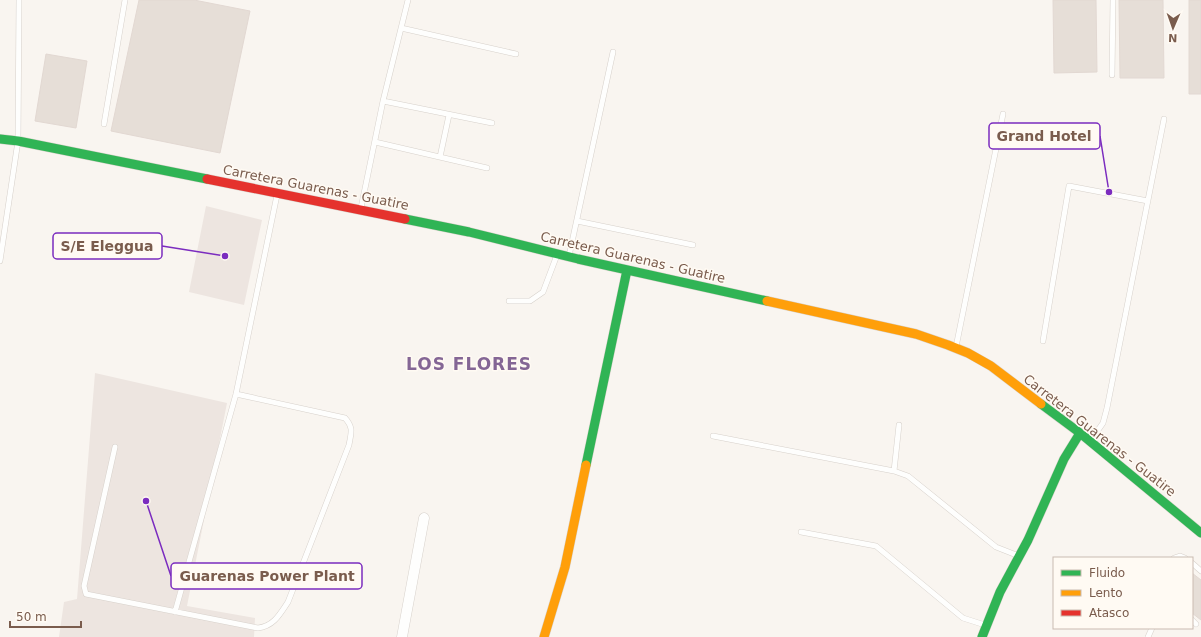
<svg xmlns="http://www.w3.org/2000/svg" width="1201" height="637" viewBox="0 0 1201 637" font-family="'DejaVu Sans',sans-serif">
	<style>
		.industrial { fill: #ede5e0 }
		.building { fill: #e6ded7; stroke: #e2d8d2 }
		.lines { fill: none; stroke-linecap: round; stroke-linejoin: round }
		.lane-casing { stroke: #d7d1cb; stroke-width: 6 }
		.street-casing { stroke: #d7d1cb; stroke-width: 11 }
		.fast-casing { stroke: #d9d2cb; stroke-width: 10 }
		.slow-casing { stroke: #d9d2cb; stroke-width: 10 }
		.jam-casing { stroke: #d9d2cb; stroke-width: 10 }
		.lane { stroke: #fefefd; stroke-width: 5 }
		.street { stroke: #fefefd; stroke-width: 10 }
		.fast { stroke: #30b455; stroke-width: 9 }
		.slow { stroke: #ff9f0a; stroke-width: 9 }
		.jam { stroke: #e5322d; stroke-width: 9 }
		.labels { text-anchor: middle; stroke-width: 3; stroke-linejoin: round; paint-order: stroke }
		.street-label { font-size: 13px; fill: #7a5c4d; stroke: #fffaf3 }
		.district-label { font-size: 17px; font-weight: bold; letter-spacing: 1px; fill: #846695; stroke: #fffaf3 }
		.leader { fill: none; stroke: #7b2cbf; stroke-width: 1.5 }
		.callout-dot { fill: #7b2cbf; stroke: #fffaf3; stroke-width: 1.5 }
		.callout { fill: #fffaf3; stroke: #7b2cbf; stroke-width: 1.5 }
		.callout-label { font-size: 14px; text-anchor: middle; font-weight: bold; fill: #7a5c4d }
	</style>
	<rect width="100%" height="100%" fill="#f9f5f0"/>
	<path class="industrial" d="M206 206 262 220 244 305 189 292Z
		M95 373 227 403 187 606 255 618 254 637H59L64 602 77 599Z"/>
	<path class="building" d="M139 0H194L250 11 220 153 111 131Z
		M1053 0H1096L1097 72 1054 73Z
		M1119 0H1163L1164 78H1120Z
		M1189 0H1201V94H1189Z
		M46 54 87 61 76 128 35 121Z
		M1192 573 1201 580V620L1192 613Z"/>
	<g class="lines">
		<g class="lane-casing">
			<path id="lane" d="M401 28 516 54
				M1112 75 1113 0
				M383 101 492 123
				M104 124 125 0
				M375 142 487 168
				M440 157 449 115
				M361 208 383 101 408 0
				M577 221 693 245
				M569 256 613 52
				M0 261 18 141 19 0
				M509 301H530L543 292 557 255
				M1043 341 1069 186 1148 201
				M956 347 1003 114
				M713 436 894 471 908 476 996 547 1019 556
				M1091 440 1103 423 1107 408 1164 119
				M115 447 84 586 86 594 258 628C274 626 280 614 288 602L349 445C351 433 354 428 345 418L236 394
				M894 471 899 425
				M801 532 876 546 963 618 985 625
				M1174 558 1180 556 1185 558
				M1192 563 1201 571
				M175 612 236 394 277 195
				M1192 620 1196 624
				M1148 637 1152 628"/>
		</g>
		<g class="street-casing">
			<path id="street" d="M402 637 424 518"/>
		</g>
		<g class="fast-casing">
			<path id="fast" d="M0 139 18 141 207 179
				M405 219 469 232 578 259 767 301
				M1041 404 1080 433 1201 533
				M586 465 627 270
				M982 637 1000 592 1028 540 1064 459 1080 433"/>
		</g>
		<g class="slow-casing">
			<path id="slow" d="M767 301 916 334 948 345 968 353 991 366 1041 404
				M544 637 565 567 586 465"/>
		</g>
		<g class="jam-casing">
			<path id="jam" d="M207 179 405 219"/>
		</g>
		<use href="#lane" class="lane"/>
		<use href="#street" class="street"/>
		<use href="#fast" class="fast"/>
		<use href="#slow" class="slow"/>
		<use href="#jam" class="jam"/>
	</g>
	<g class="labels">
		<g class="street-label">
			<text transform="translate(316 187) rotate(11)" y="5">Carretera Guarenas - Guatire</text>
			<text transform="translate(633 257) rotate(13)" y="5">Carretera Guarenas - Guatire</text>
			<text transform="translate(1100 435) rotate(38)" y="5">Carretera Guarenas - Guatire</text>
		</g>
		<g class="district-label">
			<text x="469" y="370">LOS FLORES</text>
		</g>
	</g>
	<path class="leader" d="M1109 192L1100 136M225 256L162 246M146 501L171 576"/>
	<g class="callout-dot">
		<circle cx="1109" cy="192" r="4"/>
		<circle cx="225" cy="256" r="4"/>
		<circle cx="146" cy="501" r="4"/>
	</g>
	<g class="callout">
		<rect x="989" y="123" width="111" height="26" rx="4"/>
		<rect x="53" y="233" width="109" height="26" rx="4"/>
		<rect x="171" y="563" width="191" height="26" rx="4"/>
	</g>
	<g class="callout-label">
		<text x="1044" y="141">Grand Hotel</text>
		<text x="107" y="251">S/E Eleggua</text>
		<text x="267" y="581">Guarenas Power Plant</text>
	</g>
	<rect x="1053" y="557" width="140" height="72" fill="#fffaf3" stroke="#cabbb1"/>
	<rect x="1061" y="570" width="20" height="6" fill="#30b455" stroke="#cabbb1"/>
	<text x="1089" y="577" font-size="12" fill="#7a5c4d">Fluido</text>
	<rect x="1061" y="590" width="20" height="6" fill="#ff9f0a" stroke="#cabbb1"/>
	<text x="1089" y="597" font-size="12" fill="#7a5c4d">Lento</text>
	<rect x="1061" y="610" width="20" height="6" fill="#e5322d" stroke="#cabbb1"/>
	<text x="1089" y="617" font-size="12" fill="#7a5c4d">Atasco</text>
	<g transform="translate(1173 28) rotate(182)" stroke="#fffaf3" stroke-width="3" paint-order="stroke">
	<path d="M0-3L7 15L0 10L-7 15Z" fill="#7a5c4d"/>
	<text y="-6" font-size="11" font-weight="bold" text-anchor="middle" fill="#7a5c4d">N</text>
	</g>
	<path d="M10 621v6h71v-6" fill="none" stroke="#7a5c4d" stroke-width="2"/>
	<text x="16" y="621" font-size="12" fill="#7a5c4d" stroke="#fffaf3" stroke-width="3" paint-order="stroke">50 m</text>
</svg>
